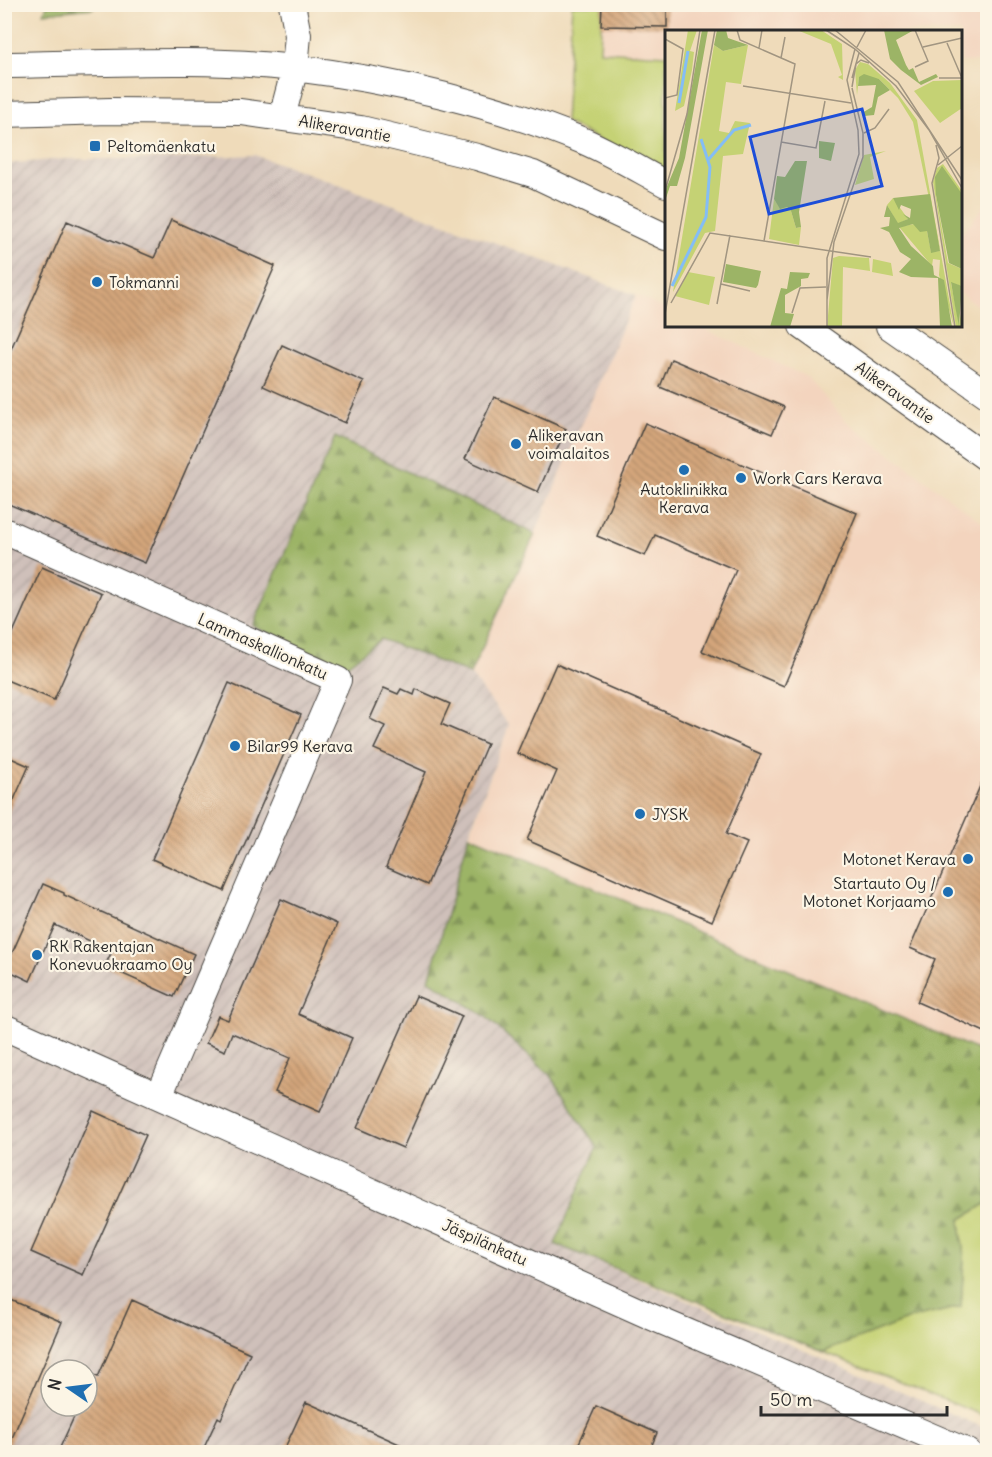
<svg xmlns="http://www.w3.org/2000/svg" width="992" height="1457" viewBox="0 0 992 1457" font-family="Delius,sans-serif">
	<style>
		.built { fill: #f3d4be }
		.industrial { fill: url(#industrial-furrows); fill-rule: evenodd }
		.green { fill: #c5d274; stroke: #787e50; stroke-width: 1.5 }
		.forest { fill: url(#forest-firs); stroke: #647048; stroke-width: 1.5 }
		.building { fill: url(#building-back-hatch) }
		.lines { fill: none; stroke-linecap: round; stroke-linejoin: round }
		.minor-casing { stroke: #484540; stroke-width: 28 }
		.minor { stroke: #fff; stroke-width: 26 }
		.poi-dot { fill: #1f6fb2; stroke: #fcf5e5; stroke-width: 2 }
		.labels { text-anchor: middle; stroke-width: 4.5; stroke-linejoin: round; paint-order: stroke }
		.street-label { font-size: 16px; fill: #2b2b2b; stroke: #fcf5e5 }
		.poi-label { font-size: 16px; fill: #2b2b2b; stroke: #fcf5e5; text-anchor: start }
		.inset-river { fill: none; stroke: #84bdf5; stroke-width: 3 }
		.inset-road { fill: none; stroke: #a19581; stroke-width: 1.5 }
		.view { fill: #1d4ed8; fill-opacity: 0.15; stroke: #1d4ed8; stroke-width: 3 }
		.inset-edge { fill: none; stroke: #2b2b2b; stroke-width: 3 }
	</style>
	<defs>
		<pattern id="industrial-furrows" width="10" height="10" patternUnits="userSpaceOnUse" patternTransform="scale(1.5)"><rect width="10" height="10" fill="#cfc0ba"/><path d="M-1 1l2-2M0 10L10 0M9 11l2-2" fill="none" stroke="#b2a5a0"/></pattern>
		<pattern id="forest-firs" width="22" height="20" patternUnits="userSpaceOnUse" patternTransform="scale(1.5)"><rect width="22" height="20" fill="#9cb466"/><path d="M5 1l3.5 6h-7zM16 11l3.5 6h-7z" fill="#7f9354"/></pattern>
		<pattern id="building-back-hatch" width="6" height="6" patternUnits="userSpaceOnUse" patternTransform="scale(1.5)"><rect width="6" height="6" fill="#d4a67b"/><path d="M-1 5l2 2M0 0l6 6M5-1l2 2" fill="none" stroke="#ac8765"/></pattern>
	</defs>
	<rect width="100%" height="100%" fill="#fcf5e5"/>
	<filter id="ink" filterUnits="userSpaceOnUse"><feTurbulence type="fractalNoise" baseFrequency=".0167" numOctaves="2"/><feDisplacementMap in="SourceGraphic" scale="12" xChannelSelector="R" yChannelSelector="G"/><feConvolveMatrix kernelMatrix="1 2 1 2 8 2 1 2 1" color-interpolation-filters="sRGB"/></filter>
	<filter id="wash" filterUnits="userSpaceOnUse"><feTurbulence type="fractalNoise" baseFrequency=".008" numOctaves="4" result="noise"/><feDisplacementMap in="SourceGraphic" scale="24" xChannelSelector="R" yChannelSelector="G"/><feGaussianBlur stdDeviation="1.35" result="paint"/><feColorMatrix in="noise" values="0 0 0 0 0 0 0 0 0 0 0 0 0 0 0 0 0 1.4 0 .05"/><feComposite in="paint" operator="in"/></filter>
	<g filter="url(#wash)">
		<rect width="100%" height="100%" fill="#efdbba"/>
		<path class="built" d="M601 5H987V62H961L960 32H666V53L600 51Z
			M987 202V313L960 293 961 235Z
			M636 295 666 310V326H699L807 377 846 421 987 526V1054L470 835 509 725 470 674 535 534Z"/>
		<path class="industrial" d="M254 155 324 179 636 295 535 534 335 437 254 626 343 668 381 639 470 674 509 725 469 835 429 980 485 1016 552 1077 597 1147 555 1244 987 1429V1452H5V164L63 159H167ZM51 1370H87V1406H51Z"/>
		<path class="green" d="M572 5H602L600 51 666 55V174L565 122Z
			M987 1203V1417L823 1352 912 1318 961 1307 964 1258 960 1220Z"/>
		<path class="forest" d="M47 5H93V8L44 13Z
			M335 437 535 534 470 674 381 639 343 668 253 626Z
			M469 835 987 1054V1203L960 1220 964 1258 961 1307 912 1318 823 1352 555 1244 597 1147 552 1077 485 1016 429 980Z"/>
		<g id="blocks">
			<path class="building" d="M602 4H667V27L601 26Z
				M171 220 275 266 145 563 4 502V365L67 221 154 258Z
				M282 345 364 382 345 423 263 386Z
				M671 359 784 407 772 434 660 387Z
				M494 397 566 429 538 492 465 459Z
				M645 423 857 513 784 686 702 651 736 570 655 535 645 556 597 536Z
				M42 567 101 593 54 700 4 679V653Z
				M556 664 761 754 726 834 747 843 712 921 527 840 557 771 517 753Z
				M229 683 301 715 224 891 152 859Z
				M384 688 398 694 401 689 414 695 416 689 450 704 441 724 487 744 427 885 386 867 426 772 374 749 385 726 370 719Z
				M4 755 29 766 4 822Z
				M987 770V1033L917 1002 935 959 910 948Z
				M43 884 64 893V895L194 954 174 997 105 966 112 951 55 925 30 981 5 969Z
				M281 899 337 924 298 1014 352 1038 320 1112 275 1092 290 1058 232 1033 225 1051 206 1043 218 1016 228 1020Z
				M416 996 462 1016 403 1148 357 1128Z
				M93 1111 146 1135 83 1275 31 1252Z
				M4 1297 62 1322 6 1452H4Z
				M132 1300 250 1353 221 1419 218 1417 202 1452H58L79 1406H87V1388L93 1375 98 1377Z
				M306 1402 359 1426 417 1452H283Z
				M596 1406 657 1433 649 1452H575Z"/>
		</g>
	</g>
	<g filter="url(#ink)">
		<use href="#blocks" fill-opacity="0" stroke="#484540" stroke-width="1.5"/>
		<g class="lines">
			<g class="minor-casing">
				<path id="minor" d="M4 65C101 64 199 57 295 68 392 80 496 104 586 142 613 154 640 170 666 184
					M4 114 110 111 241 112 361 129 477 157 533 174 666 237
					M282 117 295 68 298 35 292 4
					M802 326 988 459
					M889 326 988 395
					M4 531 338 680 159 1096
					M4 1027 652 1317 968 1452"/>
			</g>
			<use href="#minor" class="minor"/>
		</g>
	</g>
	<g class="poi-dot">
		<rect x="89" y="140" width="12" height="12" rx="3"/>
		<circle cx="97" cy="282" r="6"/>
		<circle cx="516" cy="444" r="6"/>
		<circle cx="684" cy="470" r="6"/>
		<circle cx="741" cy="478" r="6"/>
		<circle cx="235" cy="746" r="6"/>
		<circle cx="640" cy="814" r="6"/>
		<circle cx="968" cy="859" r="6"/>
		<circle cx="948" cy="892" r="6"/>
		<circle cx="37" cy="955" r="6"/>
	</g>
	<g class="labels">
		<g class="street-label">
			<text transform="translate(345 128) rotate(10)" y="6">Alikeravantie</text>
			<text transform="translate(895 392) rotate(36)" y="6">Alikeravantie</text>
			<text transform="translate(263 646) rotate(24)" y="6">Lammaskallionkatu</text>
			<text transform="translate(485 1242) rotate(24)" y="6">Jäspilänkatu</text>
		</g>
		<g class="poi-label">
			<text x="107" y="152">Peltomäenkatu</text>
			<text x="109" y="288">Tokmanni</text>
			<text x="528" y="441">Alikeravan<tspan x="528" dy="18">voimalaitos</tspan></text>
			<text x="753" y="484">Work Cars Kerava</text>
			<text x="684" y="495" text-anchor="middle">Autoklinikka<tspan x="684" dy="18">Kerava</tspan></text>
			<text x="247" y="752">Bilar99 Kerava</text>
			<text x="652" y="820">JYSK</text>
			<text x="956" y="865" text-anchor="end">Motonet Kerava</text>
			<text x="936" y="889" text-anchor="end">Startauto Oy /<tspan x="936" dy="18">Motonet Korjaamo</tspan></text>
			<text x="49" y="952">RK Rakentajan<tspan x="49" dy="18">Konevuokraamo Oy</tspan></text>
		</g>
	</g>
	<g transform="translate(665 30)">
		<rect width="297" height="297" fill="#efdbba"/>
		<path d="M23 0H32L25 21 29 22 27 40 19 76 10 81ZM132 0H156L177 14 178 50 173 47 177 45 166 14ZM49 15 58 21 83 15 76 54 61 52 54 101 64 103 70 91 85 93 78 124 58 126 50 201 40 203 8 262ZM195 32 203 34 225 53 252 90 289 297 274 245 275 230 268 229 267 236 234 197 249 194 262 201 266 222 275 221 248 92 233 68 214 49 194 47 192 65 190 40ZM297 50V78L275 93 249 61 268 51ZM221 121 205 127 209 149 190 155 199 125ZM278 134 297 161V164L292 159 271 165 283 233 297 239V256L286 253 294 294 297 279 296 297H291L268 152 272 138ZM228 168 243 189 233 194 222 175ZM109 169 115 178 122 177 126 181 131 198 136 197 134 215 104 209ZM174 226 204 228 205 241 178 237 177 297H162L168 228ZM208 229 226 233 228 246 207 242ZM23 242 50 247 44 275 10 266Z" fill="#c5d274"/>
		<path d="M37 0H43L20 128 12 156H5L0 171V161L14 128ZM52 0H61L63 8 83 15 58 21 49 15ZM219 0H249L231 10 241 35 244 40 248 38 254 52 271 44 273 47 256 55 236 40 225 29ZM199 44 214 49 225 60 213 67 209 85 199 86 197 83 207 77 211 55 193 56 194 47ZM154 111 170 113 166 131 154 128ZM130 131H142L134 182 136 197 131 198 126 181 122 177 115 179 109 169 112 146 120 147ZM277 136 297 164V239L284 233 271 165 270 147ZM265 164 275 221 266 223 262 201 255 202 248 194 234 198 246 216 268 236 269 245 279 250 287 297H275L273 248 246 247 234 242 246 229 235 222 224 202 215 198 224 196 225 187H219L222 175 233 193 243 189 238 184 245 188 246 179 236 175 234 180 228 168ZM61 234 96 241 93 255 91 258 58 252ZM125 242 145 243 143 248 136 249V256L120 265V283L129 284 125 297H105L116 258 122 259ZM286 252 297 256 294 296 290 276Z" fill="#9cb466"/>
		<path class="inset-river" d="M14 73 23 21M43 130 69 100 86 95M7 256 41 187 45 137 36 109"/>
		<path class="inset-road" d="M72 0 75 10 130 34 99 211M161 0 190 19 231 56 264 100 297 158M170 0 233 52 297 150M0 9 18 19 12 65 0 68M282 13 297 48M192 17 201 0M258 17 297 8M94 18 97 0M116 28 120 7M250 37 263 31 250 0M187 48 194 23M274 48H297M78 56 186 73M187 57 191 34 196 30 204 33M199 103 210 98 224 79M116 112 151 118 160 71M271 115 274 128 267 153 290 297M273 135 297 116M0 161 22 84 35 0M56 254 85 261M162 270 169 212 198 127V103L187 58M6 273 45 203 206 227M52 274 65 205M127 283 135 258 161 257M0 284 50 0M162 297V228L194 124 193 100 182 50 190 19"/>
		<path class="view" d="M197 79 217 156 104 184 85 107Z"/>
		<rect width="297" height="297" class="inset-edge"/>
	</g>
	<rect width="992" height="1457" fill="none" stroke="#fcf5e5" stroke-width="24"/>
	<g transform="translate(69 1388) rotate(284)"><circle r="28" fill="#fcf5e5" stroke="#a8a49b" stroke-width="1.5"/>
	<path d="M0-4.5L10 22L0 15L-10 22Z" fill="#1f6fb2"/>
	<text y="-9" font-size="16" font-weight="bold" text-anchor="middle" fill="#2b2b2b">N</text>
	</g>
	<path d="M761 1406v9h186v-9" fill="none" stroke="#2b2b2b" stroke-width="3"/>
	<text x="770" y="1406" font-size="18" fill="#2b2b2b" stroke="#fcf5e5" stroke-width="4.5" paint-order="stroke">50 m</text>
</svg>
